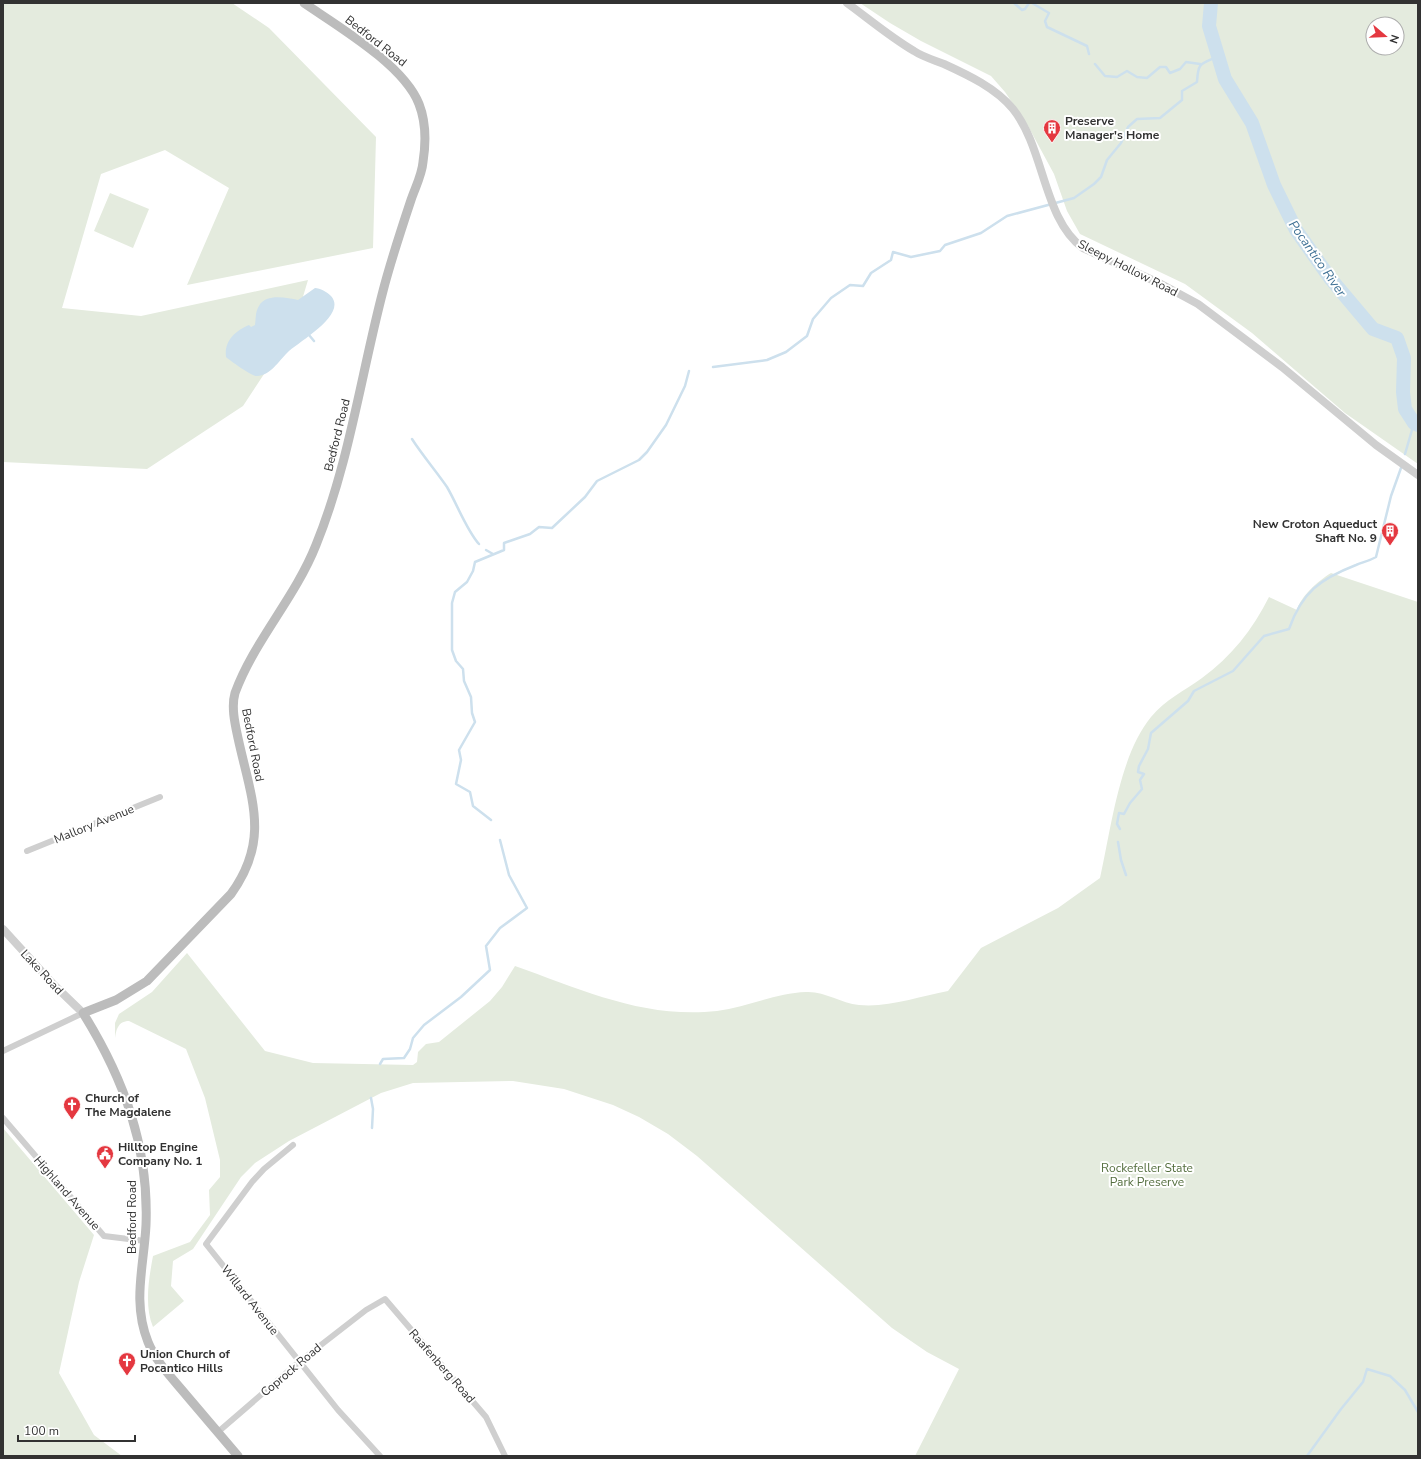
<svg xmlns="http://www.w3.org/2000/svg" width="1421" height="1459" viewBox="0 0 1421 1459" font-family="'Nunito Sans',sans-serif">
	<style>
		.green { fill: #e4ebde; fill-rule: evenodd }
		.water { fill: #cde0ed }
		.lines { fill: none; stroke-linecap: round; stroke-linejoin: round }
		.stream { stroke: #cde0ed; stroke-width: 2.5 }
		.river { stroke: #cde0ed; stroke-width: 14 }
		.minor { stroke: #cfcfcf; stroke-width: 6 }
		.tertiary { stroke: #cfcfcf; stroke-width: 8 }
		.secondary { stroke: #bcbcbc; stroke-width: 9 }
		.labels { text-anchor: middle; stroke-width: 4; stroke-linejoin: round; paint-order: stroke }
		.street-label { font-size: 12px; fill: #323232; stroke: #fff }
		.poi-label { font-size: 12px; font-weight: bold; fill: #323232; stroke: #fff; text-anchor: start }
		.park-label { font-size: 12px; fill: #546e3e; stroke: #fff }
		.water-label { font-size: 13px; font-style: italic; fill: #3f7195; stroke: #fff }
	</style>
	<rect width="100%" height="100%" fill="#fff"/>
	<path class="green" d="M3 3H232L269 28 376 137 373 248 187 285 229 188 165 150 101 174 62 308 141 316 308 280 293 330 243 406 147 469 3 462Z
		M860 3H1418V464L1345 413 1252 333 1185 284 1080 234 1067 211 1054 174 1028 126 1005 92 991 76 921 41 890 23ZM1373 24H1397V48H1373Z
		M110 193 149 209 133 248 94 231Z
		M1331 573 1418 602V1456H915L959 1369 927 1352 892 1328 697 1156 668 1134 639 1117 613 1105 564 1089 513 1081 413 1083 381 1093 289 1141 255 1163 241 1177 193 1249 173 1261 171 1286 184 1301 153 1327C144 1305 149 1278 153 1256L190 1242 210 1215 209 1190 220 1177V1160L205 1098 186 1049 129 1021C118 1021 116 1030 115 1039V1023L119 1014 152 992 187 953 265 1051 313 1063 413 1065 417 1062 418 1052 426 1044 439 1042 490 1001 502 987 515 966C583 990 644 1019 717 1011 747 1007 776 993 806 992 825 991 840 1003 859 1005 888 1008 920 996 948 991L981 948 1058 908 1100 878C1111 830 1119 756 1151 717 1165 700 1184 691 1202 678 1231 657 1253 629 1269 597L1297 610C1301 596 1318 581 1331 573Z
		M3 1128 94 1235 79 1282 59 1373 94 1435 122 1456H3Z"/>
	<path class="water" d="M315 288C320 288 327 292 331 296 348 315 298 342 287 353 279 361 269 377 256 376 252 376 229 360 226 357 224 341 235 331 249 325L251 327 255 325C256 319 255 312 259 306 266 293 287 298 298 300Z"/>
	<g class="lines">
		<path class="stream" d="M1014 3 1022 10 1025 9 1029 3
			M1032 3 1049 13 1045 21 1047 27 1087 46 1089 54
			M1095 64 1105 76 1117 77 1127 71 1137 77 1147 78 1160 67H1166L1170 73 1180 69 1186 62 1200 64
			M309 335 314 341
			M713 367 767 360 786 352 807 336 813 319 831 298 850 285 863 286 871 273 891 260 893 252 911 257 940 251 945 245 981 233 1007 216 1074 198 1094 184 1101 177 1107 160 1121 143 1128 127 1137 119 1160 118 1182 100V91L1197 82C1198 63 1200 64 1217 57
			M412 439C423 456 436 471 447 487 457 504 467 531 479 544
			M1405 454 1414 423
			M486 550 493 554
			M491 820 473 806 470 792 456 784 461 760 459 750 475 722 472 713 471 697 464 681 463 669 456 661 452 650V603L455 592 467 582 473 571 475 562 504 550V543L530 534 539 527 552 528 585 497 597 481 639 460 647 452 666 425 685 386 689 371
			M1120 829 1117 824 1119 813 1124 814 1130 803 1142 789 1140 780 1144 774 1138 772 1139 766 1148 749 1151 733 1188 701 1194 691 1233 671 1264 636 1289 629C1302 592 1320 579 1356 565 1363 562 1369 561 1376 557L1391 496 1401 468
			M1118 842 1121 860 1126 875
			M380 1064 383 1059 404 1058 410 1049 413 1038 424 1025 461 997 490 970 486 946 500 928 527 908 509 875 500 840
			M371 1098 373 1109 372 1128
			M1307 1456 1341 1409 1363 1382 1367 1369 1390 1376 1405 1390 1418 1412"/>
		<path class="river" d="M1211 3 1209 26 1225 79 1252 123 1274 185 1296 230 1330 278 1373 329 1397 338 1404 358 1403 392 1405 409 1414 423 1418 425"/>
		<path class="minor" d="M27 851 160 797
			M3 1051 83 1013
			M3 1118 104 1236 145 1241
			M293 1145 264 1169 252 1182 206 1244 338 1410 380 1456
			M218 1432 299 1362 366 1310 385 1299 486 1417 505 1456"/>
		<path class="tertiary" d="M847 3C869 19 890 37 914 51 923 57 934 60 944 64 968 75 996 88 1013 109 1045 149 1043 219 1083 248L1161 284 1198 304 1282 367 1376 445 1418 475
			M3 929 54 985 83 1013"/>
		<path class="secondary" d="M238 1456C221 1436 204 1416 187 1396 173 1379 156 1362 148 1342 132 1302 144 1266 146 1225 149 1147 124 1079 83 1013L116 1000 147 981 231 894C271 839 251 798 238 738 235 724 231 707 235 693 254 641 295 598 316 545 349 464 361 375 383 291 391 260 401 230 411 200 415 188 422 175 423 162 426 143 426 122 419 104 404 65 339 27 304 3"/>
	</g>
	<defs>
		<g id="building-pin" transform="scale(0.9)"><path d="M0 17L-7.5 6A9.5 9.5 0 1 1 7.5 6Z" fill="#e43840" stroke="#fff"/><path d="M-4-6H4V6H1V3H-1V6H-4ZM-2.5-4.3h1.7v1.8h-1.7ZM.8-4.3h1.7v1.8H.8ZM-2.5-1h1.7V.8h-1.7ZM.8-1h1.7V.8H.8Z" fill="#fff"/></g>
		<g id="church-pin" transform="scale(0.9)"><path d="M0 17L-7.5 6A9.5 9.5 0 1 1 7.5 6Z" fill="#e43840" stroke="#fff"/><path d="M-1.2-6h2.4v3.5h3.3v2.4h-3.3V6h-2.4V-.1h-3.3v-2.4h3.3Z" fill="#fff"/></g>
		<g id="civic-pin" transform="scale(0.9)"><path d="M0 17L-7.5 6A9.5 9.5 0 1 1 7.5 6Z" fill="#e43840" stroke="#fff"/><path d="M-.6-6.5H3V-4.5H.6V-3L4-1V1h2V6H-6V1h2V-1L-.6-3ZM-1.2 2.5V6h2.4V2.5Z" fill="#fff"/></g>
	</defs>
	<g fill-rule="evenodd">
		<use href="#building-pin" x="1052" y="128"/>
		<use href="#building-pin" x="1390" y="531"/>
		<use href="#church-pin" x="72" y="1105"/>
		<use href="#civic-pin" x="105" y="1154"/>
		<use href="#church-pin" x="127" y="1361"/>
	</g>
	<g class="labels">
		<g class="street-label">
			<text transform="translate(376 41) rotate(38)" y="4">Bedford Road</text>
			<text transform="translate(1128 268) rotate(27)" y="4">Sleepy Hollow Road</text>
			<text transform="translate(337 435) rotate(-76)" y="4">Bedford Road</text>
			<text transform="translate(253 745) rotate(79)" y="4">Bedford Road</text>
			<text transform="translate(94 824) rotate(-22)" y="4">Mallory Avenue</text>
			<text transform="translate(42 972) rotate(47)" y="4">Lake Road</text>
			<text transform="translate(67 1193) rotate(49)" y="4">Highland Avenue</text>
			<text transform="translate(132 1217) rotate(-90)" y="4">Bedford Road</text>
			<text transform="translate(250 1300) rotate(52)" y="4">Willard Avenue</text>
			<text transform="translate(442 1366) rotate(49)" y="4">Raafenberg Road</text>
			<text transform="translate(291 1370) rotate(-40)" y="4">Coprock Road</text>
		</g>
		<g class="poi-label">
			<text x="1065" y="125">Preserve<tspan x="1065" dy="14">Manager's Home</tspan></text>
			<text x="1377" y="528" text-anchor="end">New Croton Aqueduct<tspan x="1377" dy="14">Shaft No. 9</tspan></text>
			<text x="85" y="1102">Church of<tspan x="85" dy="14">The Magdalene</tspan></text>
			<text x="118" y="1151">Hilltop Engine<tspan x="118" dy="14">Company No. 1</tspan></text>
			<text x="140" y="1358">Union Church of<tspan x="140" dy="14">Pocantico Hills</tspan></text>
		</g>
		<g class="park-label">
			<text x="1147" y="1172">Rockefeller State<tspan x="1147" dy="14">Park Preserve</tspan></text>
		</g>
		<g class="water-label">
			<text transform="translate(1318 258) rotate(55)" y="5">Pocantico River</text>
		</g>
	</g>
	<rect width="1421" height="1459" fill="none" stroke="#323232" stroke-width="8"/>
	<g transform="translate(1385 36) rotate(109)"><circle r="19" fill="#ffffff" stroke="#adadad"/>
	<path d="M0-3L7 15L0 10L-7 15Z" fill="#e43840"/>
	<text y="-6" font-size="11" font-weight="bold" text-anchor="middle" fill="#323232">N</text>
	</g>
	<path d="M18 1435v6h117v-6" fill="none" stroke="#323232" stroke-width="2"/>
	<text x="24" y="1435" font-size="12" fill="#323232" stroke="#ffffff" stroke-width="3" paint-order="stroke">100 m</text>
</svg>
